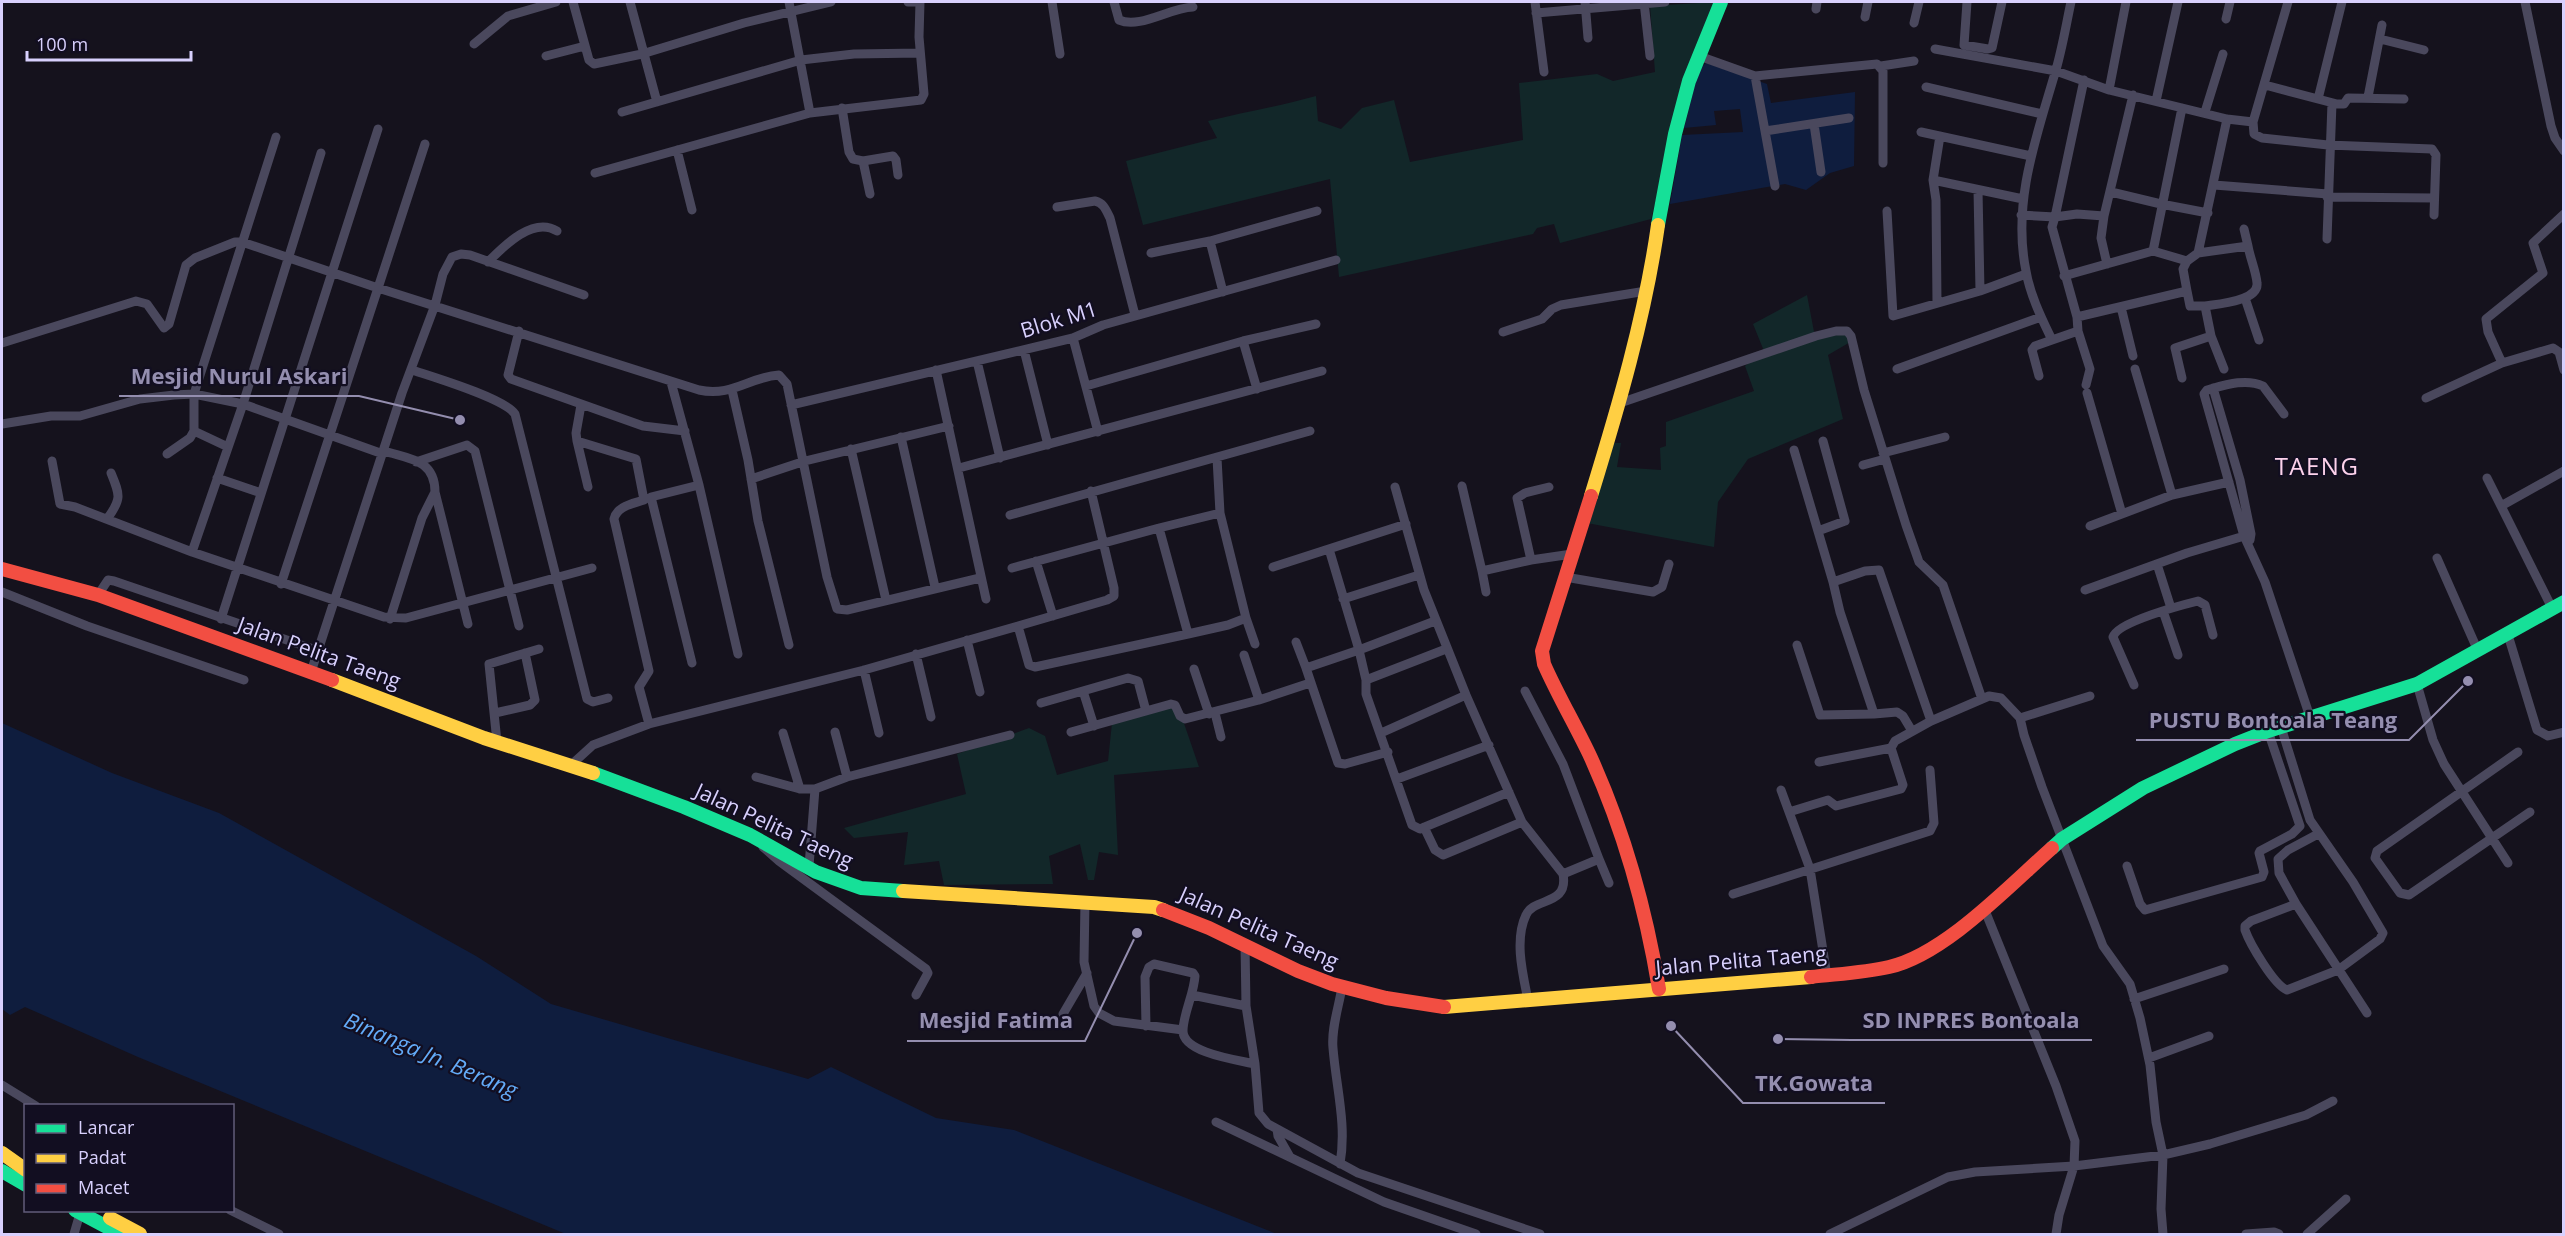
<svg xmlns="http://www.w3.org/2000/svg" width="2565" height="1236" viewBox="0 0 2565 1236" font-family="'Open Sans',sans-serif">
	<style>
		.green { fill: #122729 }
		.water { fill: #0f1d3e }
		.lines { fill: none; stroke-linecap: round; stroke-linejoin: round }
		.street { stroke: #4a485d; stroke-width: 9 }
		.fast { stroke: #16e098; stroke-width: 14 }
		.slow { stroke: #ffcf43; stroke-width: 14 }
		.jam { stroke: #f24e42; stroke-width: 14 }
		.labels { text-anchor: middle; stroke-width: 4.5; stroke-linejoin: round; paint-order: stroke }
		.street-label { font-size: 21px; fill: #d8d0fd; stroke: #120e21 }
		.water-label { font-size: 22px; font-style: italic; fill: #63abf8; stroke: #120e21 }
		.quarter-label { font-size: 24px; letter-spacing: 1.5px; fill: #fdd2eb; stroke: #120e21 }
		.leader { fill: none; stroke: #948eaf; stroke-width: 2 }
		.callout-dot { fill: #948eaf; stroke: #120e21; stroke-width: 2 }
		.callout-label { font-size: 22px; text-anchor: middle; font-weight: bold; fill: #948eaf; stroke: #120e21; stroke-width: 4.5; stroke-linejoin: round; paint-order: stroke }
	</style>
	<rect width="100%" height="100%" fill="#15121d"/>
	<path class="green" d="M1715 2 1694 54 1651 219 1560 243 1554 224 1537 228 1533 234 1339 277 1330 179 1143 225 1126 161 1217 138 1208 121C1245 112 1280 106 1316 96L1318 121 1341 129 1362 108 1394 100 1410 162 1523 140 1519 83 1597 74 1613 81 1655 72 1650 6Z
		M1807 295 1815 337 1844 332 1852 341 1828 355 1843 419 1748 459 1718 502 1714 547 1587 523 1614 443H1621L1617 467 1661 470 1660 448 1666 446V422L1754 391 1745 366 1764 351 1753 324Z
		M1177 703 1199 767 1114 775 1118 855 1099 852 1094 880H1088L1080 844 1049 856 1053 884 944 885 939 861 904 865 908 832 854 838 844 828 966 794 957 754 1029 728 1045 736 1057 775 1108 761 1112 723Z"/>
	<path class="water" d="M1706 63 1767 84 1771 103 1855 92 1854 166 1830 173 1806 190 1785 184 1670 204 1682 135 1743 132 1740 109 1714 111 1716 125 1684 128 1699 69Z
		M2 723 112 773 219 813 476 956 551 1004 808 1079 831 1067 936 1118 1014 1130 1277 1234H566L138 1057 25 1007 10 1015 2 1009Z"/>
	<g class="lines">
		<path class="street" d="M573 2 589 60 594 64 642 54 744 23 831 2
			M630 2 657 102
			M789 2 810 113
			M908 2H920
			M1052 2 1060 54
			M1114 2 1119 20C1140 29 1169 8 1193 7
			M1535 2 1544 72
			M1585 2 1588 38
			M1644 2 1650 56
			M1967 2 1964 45 1988 49 1992 48 2002 2
			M2071 2C2066 25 2062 50 2055 73 2036 138 2012 203 2026 271 2030 295 2042 319 2052 340L2078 331 2077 317 2187 291 2190 306H2205L2211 336 2224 369
			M2525 2 2551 126 2555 138 2564 151
			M1816 9 1817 2
			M1536 13 1665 2
			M1865 17 1868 2
			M2226 19 2230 2
			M1914 23 1919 2
			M2380 39 2424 50
			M474 44 508 16 556 2
			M1935 49 2056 71 2109 90 2227 119 2253 122 2288 2
			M546 56 585 46
			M1699 56 1755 76 1877 64 1883 71V163
			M1881 66 1914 61
			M1755 76 1775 186
			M2265 85 2337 104H2344L2348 98 2404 99
			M1926 87 2042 114
			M2109 90 2126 2
			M2368 97 2382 25
			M2318 99 2342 2
			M2156 101 2178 2
			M842 108 849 152 853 159 863 161 870 194
			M622 112 801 60 854 54 920 53
			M2205 112 2223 54
			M2253 122 2254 134 2262 138 2328 145 2432 149 2436 155 2434 215
			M1814 124 1821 172
			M1765 131 1849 118
			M1921 132 2031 156
			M425 144 378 288 699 390C732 397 749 377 779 375L787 384 827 577 837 609 847 610 980 578
			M677 150 692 210
			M321 153 243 404 383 454
			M863 161 893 156 896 160 898 175
			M595 173 810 113 921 100 924 94 919 37 920 2
			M1933 180 1940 136
			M2214 185 2328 194
			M1978 190 1980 291
			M2111 192 2161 204 2208 213
			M2327 197 2434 198
			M1057 207 1095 201C1104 203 1106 210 1110 218L1135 315
			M1887 211 1893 316 1980 291 2026 274
			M2021 215 2055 217 2084 80
			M2104 216 2101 238 2107 264
			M2244 229 2248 246
			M2327 239 2332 103
			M2153 251 2187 261
			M1151 253 1210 241
			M2198 253 2227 119
			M488 262C504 246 533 216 557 231
			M2064 276 2153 251 2182 108
			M2187 291 2183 269 2187 261 2198 253 2248 246C2250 258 2256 271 2257 283 2259 301 2218 304 2205 306
			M1223 292 1210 241 1317 211
			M2245 298 2259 340
			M1937 303 1936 200 1933 180 2023 199
			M2121 307 2133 356
			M2077 317 2052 227 2055 217 2077 214 2104 216 2133 95
			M519 331 508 375 511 379 643 426 685 431
			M2078 331 2090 369 2086 385
			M1503 332 1542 319 1552 309 1561 305 1646 291
			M1073 338 1098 432
			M2 343 136 301 147 304 164 328 169 324 186 265 195 258 235 242H242L378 288 281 584
			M1024 350 1048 445
			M977 361 1000 458
			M2502 363 2488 332 2486 319 2543 273 2533 243 2564 214
			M1897 369 2041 317
			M2135 369 2172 495
			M412 370C433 377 504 398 515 414L587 699 593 702 608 698
			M936 370 986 599
			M2039 376 2032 350 2035 346 2052 340
			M2182 378 2175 348 2211 336
			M671 382 699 485 738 654
			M1086 386 1243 341
			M2213 388 2240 480 2251 534 2250 540
			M1257 389 1243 341 1316 324
			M732 390 748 460 758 521 789 645
			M2087 393 2122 514
			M2426 398 2502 363 2553 348 2559 352 2564 370
			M1620 403 1816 336 1836 331H1847L1851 336 1864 390 1906 525 1919 562 1943 585 1982 699
			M581 405 576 433 577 441 636 459 644 500C632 504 617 506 614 519L649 671 639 687 649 724
			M791 405 1073 338 1103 325 1336 260
			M2284 414 2263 386C2246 378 2225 385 2207 390L2204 394 2244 536 2265 582 2310 717
			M2 424 51 416H80L140 399 174 395 194 394 243 404 192 552 384 617 406 618 592 568
			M901 437 935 587
			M577 441 588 487
			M228 447 194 431V394L276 137
			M851 449 886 600
			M1794 450 1833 582
			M384 451C409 459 435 459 435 492L468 624
			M1883 453 1945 437
			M167 454 190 438 194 431
			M52 461 60 504 75 507 192 552
			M416 462 467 445 475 451 519 626
			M1863 465 1885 459
			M959 468 1322 371
			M217 478 261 493
			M2487 478 2552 608
			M751 479 805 461 949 426
			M1462 486 1482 571 1531 560
			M1395 487 1424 590 1466 695 1522 822 1563 874C1569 906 1534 897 1526 915 1514 940 1523 975 1528 1000
			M1549 487 1525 493 1517 498 1531 560 1572 554
			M2501 506 2564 471
			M1010 515 1310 431
			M107 519C122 499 120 495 111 473
			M2090 526 2172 495 2229 482
			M1818 531 1845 521 1823 441
			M2437 558 2478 651
			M1036 561 1053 616
			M2157 564 2171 608
			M1273 567 1406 524
			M1012 568 1159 528
			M1482 571 1486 592
			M1565 577 1653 592 1662 587 1669 564
			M2085 590 2187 553 2251 534
			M2 592 87 626 244 680
			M98 595 108 580 114 581 319 651
			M1343 599 1419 575
			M2163 611 2178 655
			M1246 618 1255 644
			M221 619 378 129
			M390 619 422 518 435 492
			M1435 621 1359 650 1366 680V694L1412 825 1420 829 1509 792
			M1018 626 1107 600 1114 596V588L1091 491
			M1188 634 1228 625 1246 618 1220 513 1217 458
			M2508 635 2537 730 2548 736 2564 732
			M967 640 980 692
			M1296 642 1306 668 1359 650 1329 549
			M1797 645 1820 715 1874 714 1840 612 1833 582 1865 571 1879 570 1931 721
			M916 654 931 717
			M1244 655 1259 700
			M692 663 651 497 699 485
			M1306 668 1338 763 1345 764 1388 752
			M1194 669 1209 714
			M864 670 879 733
			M311 672 402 393 435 305 443 274 452 257 461 254 470 255 584 295
			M1366 680 1446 649
			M2417 684 2433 740 2444 764 2508 863
			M2134 685 2113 637C2117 622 2182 605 2198 601L2205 605 2213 635
			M1083 691 1094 726
			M1525 691 1563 764 1599 859 1563 874
			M1041 703 1128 678 1138 681 1146 711
			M495 713 530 705 535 700 525 653
			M1215 713 1221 737
			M1874 714 1897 712 1903 716 1912 731
			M2020 718 2090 696
			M2281 727 2310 820 2353 882 2383 933 2380 939 2338 970 2287 990C2274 985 2250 944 2245 930V926L2251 921 2296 904 2367 1013
			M835 732 847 777
			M1071 732 1171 704 1175 705 1180 716 1185 719 1259 700 1310 683
			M783 733 800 789
			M1381 733 1466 695
			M497 742 489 664 539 649
			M2518 752 2377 851 2375 858 2400 893 2409 895 2530 812
			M1819 762 1891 748
			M571 765 593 745 649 724 864 670 1018 626 1029 665 1035 667 1188 634 1159 528 1220 513
			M756 777 800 789H815
			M1397 779 1489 745
			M1781 790 1810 869 1827 976
			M1789 812 1828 800 1836 806 1901 789 1903 785 1891 748 1895 741 1931 721 1989 696 2001 698 2020 718 2024 735 2042 787 2103 946 2130 984 2140 1018 2150 1065 2156 1122 2163 1155 2161 1209 2163 1234
			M1424 827 1435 850 1443 855 1522 822
			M763 847 779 861 926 969 928 973 916 995
			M1599 859 1609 883
			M809 866 815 789 847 777 1010 735
			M2127 866 2140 904 2145 910 2262 877 2264 872 2259 853 2260 851 2292 834 2300 826 2268 731
			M1733 894 1930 831 1934 823 1930 770
			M1085 901 1084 962 1094 1006 1099 1013 1114 1021 1183 1030
			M2296 904 2279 873 2278 859 2288 850 2318 834
			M1984 908 2056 1086 2075 1141 2074 1166 2059 1215 2056 1234
			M1245 945 1246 1006 1255 1064 1259 1113 1268 1124 1358 1173 1540 1234
			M1192 995 1246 1006
			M2134 999 2224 969
			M1063 1014 1087 973
			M1146 1026 1145 977 1149 967 1154 964 1193 973 1195 976C1194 994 1183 1014 1183 1031 1183 1053 1238 1060 1255 1064
			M2149 1058 2209 1036
			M2 1085 36 1106
			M1216 1122 1384 1202 1476 1234
			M1277 1129 1278 1136 1290 1157
			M1340 1164C1347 1124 1336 1087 1333 1048 1331 1029 1339 1006 1342 987
			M230 1210 279 1234
			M74 1234 81 1210
			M1830 1234 1948 1177 1975 1172 2074 1166 2163 1155 2210 1144 2306 1115 2333 1101
			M2246 1234 2274 1232 2279 1234
			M2307 1234 2346 1199"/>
		<path class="fast" d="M1658 225 1675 134 1689 81 1721 2
			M593 773 684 807 750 835 816 872 861 888 903 891
			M2052 848 2062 839 2143 788 2235 744 2268 731 2417 684 2564 602
			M2 1171 26 1185
			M75 1210 120 1234"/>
		<path class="slow" d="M1591 496C1618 408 1645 317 1658 225
			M332 680 484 738 593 773
			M903 891 1154 907 1163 910
			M1444 1007 1811 977
			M2 1153 26 1170
			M110 1218 140 1234"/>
		<path class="jam" d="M1591 496 1542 651 1544 664C1558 696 1576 726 1591 758 1624 831 1646 910 1659 989
			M2 569 98 595 332 680
			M1163 910 1209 928 1298 971 1332 984 1386 998 1444 1007
			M1811 977C1836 974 1863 973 1889 967 1944 955 2009 886 2052 848"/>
	</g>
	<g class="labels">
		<g class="street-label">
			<text transform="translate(1059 320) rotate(-17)" y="7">Blok M1</text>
			<text transform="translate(319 653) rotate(20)" y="7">Jalan Pelita Taeng</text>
			<text transform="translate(774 826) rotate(25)" y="7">Jalan Pelita Taeng</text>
			<text transform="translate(1259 928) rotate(24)" y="7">Jalan Pelita Taeng</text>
			<text transform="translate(1741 961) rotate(-5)" y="7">Jalan Pelita Taeng</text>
		</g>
		<g class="water-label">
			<text transform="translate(431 1055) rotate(23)" y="8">Binanga Jn. Berang</text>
		</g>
		<g class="quarter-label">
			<text x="2317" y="475">TAENG</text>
		</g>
	</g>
	<path class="leader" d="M460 420L359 396H119M2468 681L2409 740H2136M1778 1039L1851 1040H2092M1137 933L1085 1041H907M1671 1026L1743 1103H1885"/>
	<g class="callout-dot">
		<circle cx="460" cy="420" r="6"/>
		<circle cx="2468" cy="681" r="6"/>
		<circle cx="1778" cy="1039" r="6"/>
		<circle cx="1137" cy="933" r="6"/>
		<circle cx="1671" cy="1026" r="6"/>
	</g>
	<g class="callout-label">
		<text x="239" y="384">Mesjid Nurul Askari</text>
		<text x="2273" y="728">PUSTU Bontoala Teang</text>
		<text x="1971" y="1028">SD INPRES Bontoala</text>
		<text x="996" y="1028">Mesjid Fatima</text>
		<text x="1814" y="1091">TK.Gowata</text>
	</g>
	<rect width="2565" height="1236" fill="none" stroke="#d8d0fd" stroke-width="6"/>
	<rect x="24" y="1104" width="210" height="108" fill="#120e21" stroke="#615c79" stroke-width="1.5"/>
	<rect x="36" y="1124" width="30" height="9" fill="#16e098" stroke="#615c79" stroke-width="1.5"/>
	<text x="78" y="1134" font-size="18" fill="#d8d0fd">Lancar</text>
	<rect x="36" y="1154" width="30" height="9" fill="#ffcf43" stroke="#615c79" stroke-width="1.5"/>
	<text x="78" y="1164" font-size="18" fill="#d8d0fd">Padat</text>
	<rect x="36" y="1184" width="30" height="9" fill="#f24e42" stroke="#615c79" stroke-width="1.5"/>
	<text x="78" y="1194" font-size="18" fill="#d8d0fd">Macet</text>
	<path d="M27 51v9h164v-9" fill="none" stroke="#d8d0fd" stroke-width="3"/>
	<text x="36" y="51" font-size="18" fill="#d8d0fd" stroke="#120e21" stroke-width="4.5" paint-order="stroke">100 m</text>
</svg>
